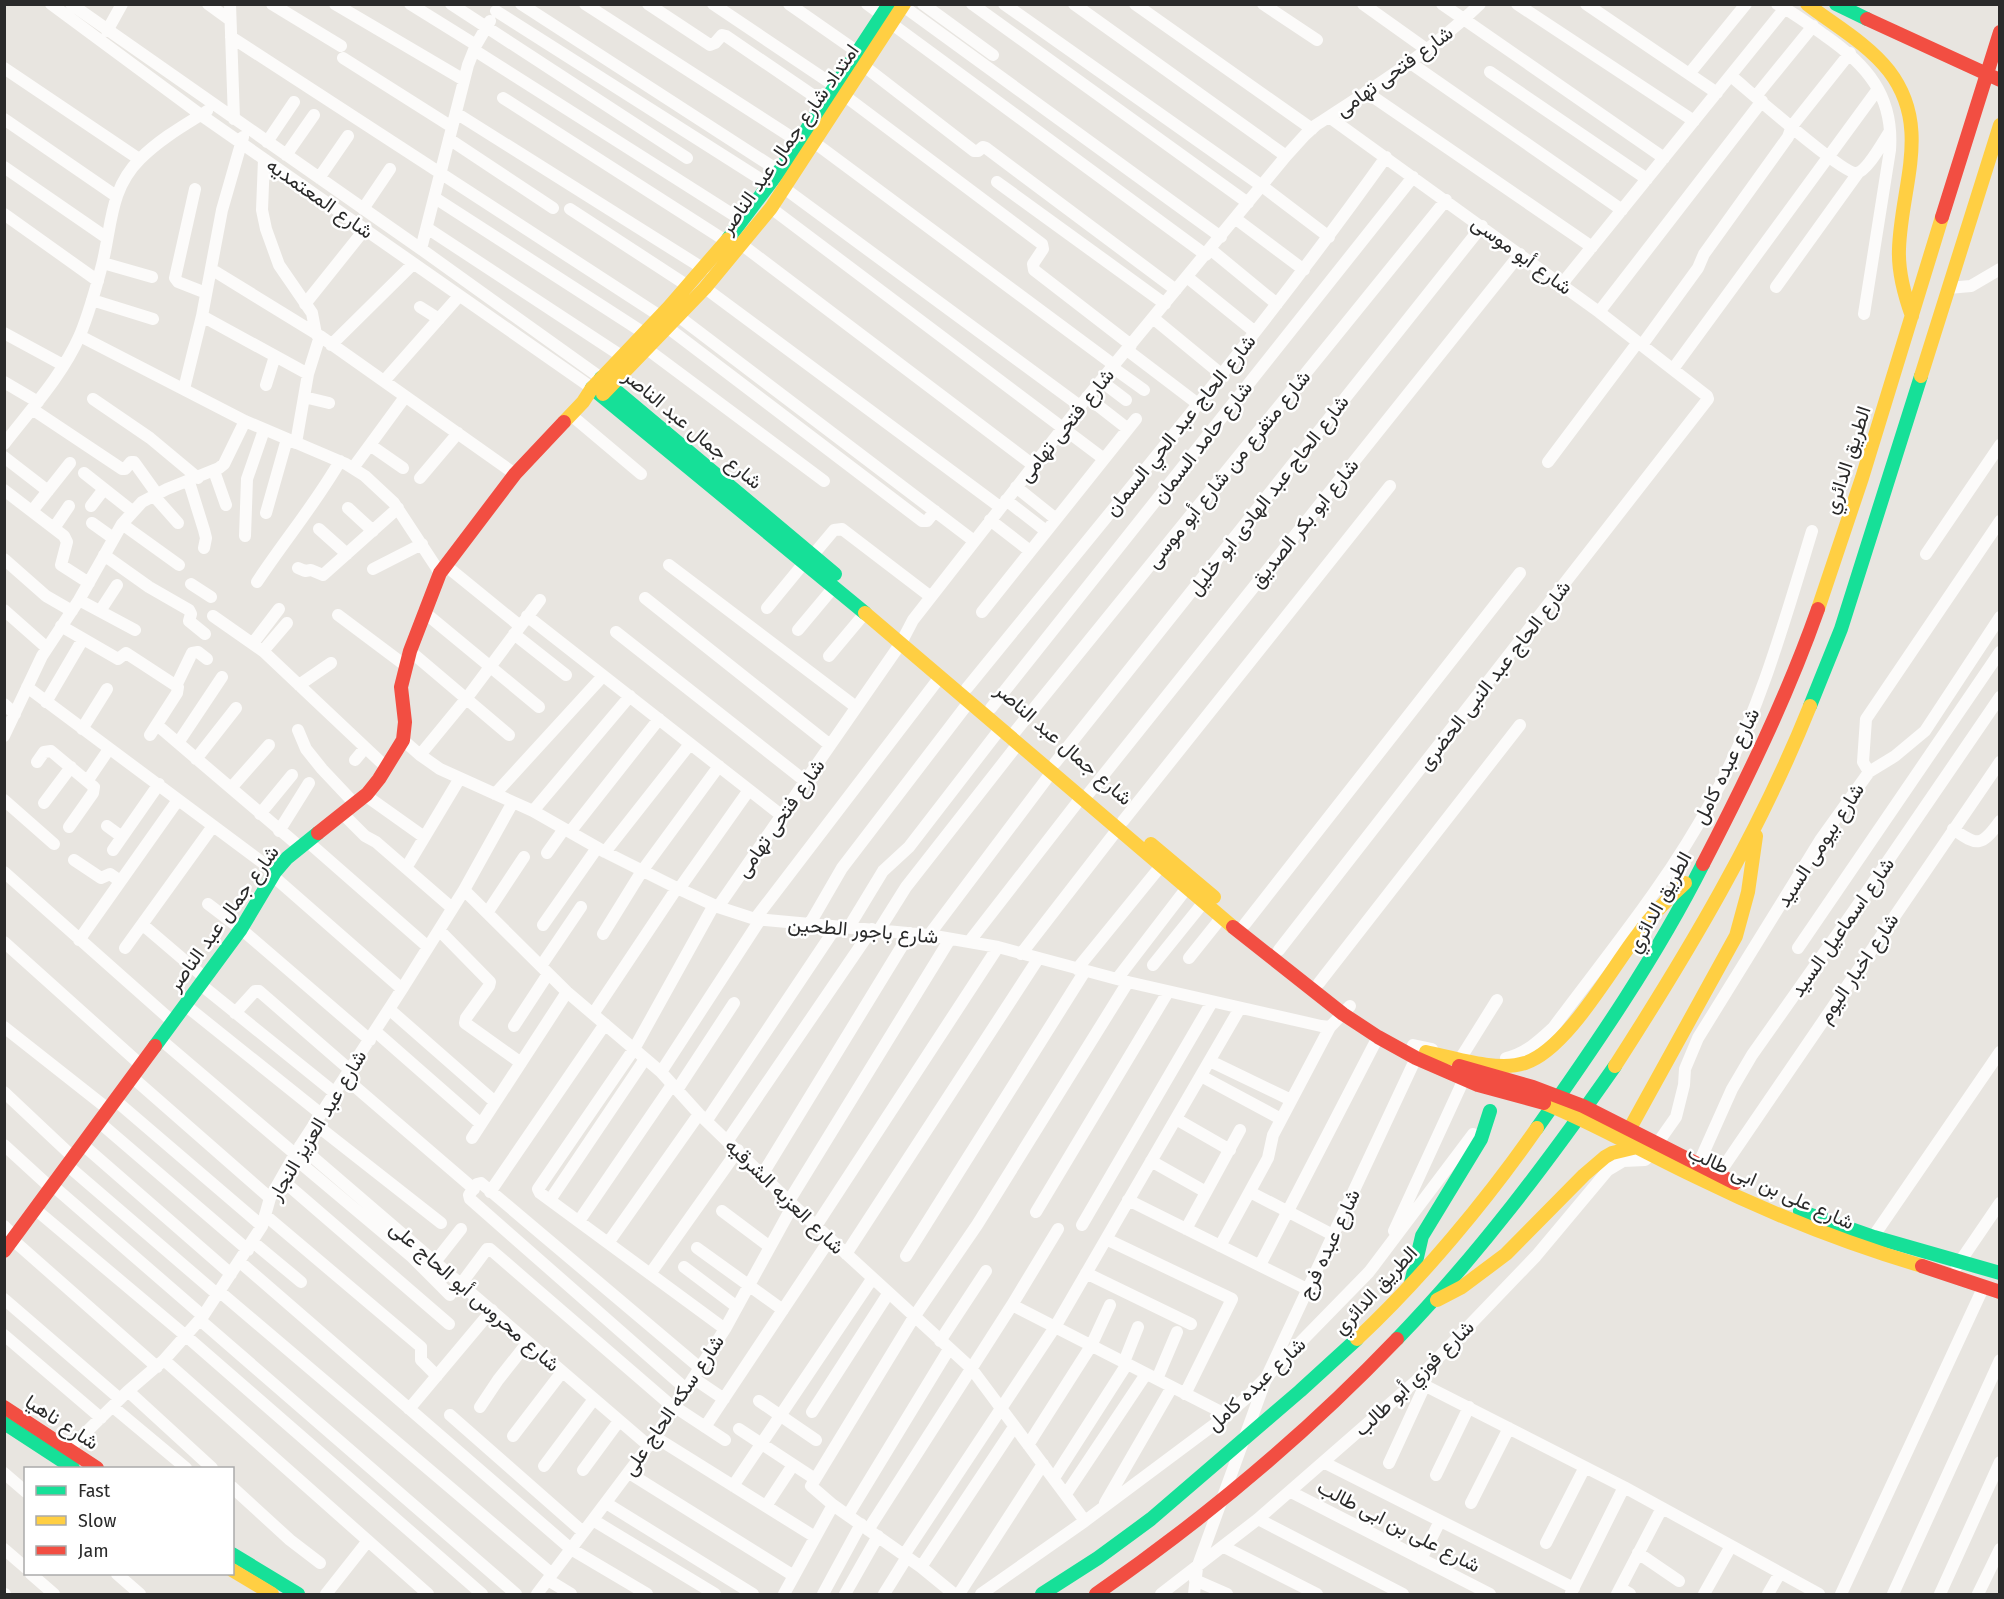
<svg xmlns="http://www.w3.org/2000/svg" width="2004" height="1599" viewBox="0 0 2004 1599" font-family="'Fira Sans',Vazirmatn,sans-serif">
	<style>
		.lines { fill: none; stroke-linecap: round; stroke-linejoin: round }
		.street { stroke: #fcfbfa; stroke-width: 12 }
		.fast { stroke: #16e098; stroke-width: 14 }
		.slow { stroke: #ffcf43; stroke-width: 14 }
		.jam { stroke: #f24e42; stroke-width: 14 }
		.labels { text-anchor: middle; stroke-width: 5; stroke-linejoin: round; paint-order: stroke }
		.street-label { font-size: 20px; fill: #2a2a2a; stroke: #fff }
	</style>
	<rect width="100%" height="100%" fill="#e8e5e0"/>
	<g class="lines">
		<path class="street" d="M51 4 201 115 592 388
			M71 4 421 249 601 378
			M208 4 230 20
			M230 4 234 119
			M272 4 341 46
			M335 4 464 80
			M410 4 476 45
			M451 4 687 158
			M521 4 779 171
			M585 4 799 142
			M648 4 710 45 715 43 722 35 726 36 830 107
			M713 4 835 86
			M789 4 862 55
			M867 4 882 15
			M923 4 993 55
			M972 4 1248 203
			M1004 4 1262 186 1329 237
			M1074 4 1286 156
			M1135 4 1312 129
			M1263 4 1317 40
			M1363 4 1426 49
			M1442 4 1664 158
			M1517 4 1694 121
			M1586 4 1717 93
			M1777 4C1794 13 1809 24 1824 35 1866 64 1894 95 1890 150L1864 314
			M903 6 1221 237
			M496 11 768 184
			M892 24 1206 255
			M107 31 122 4
			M231 37 660 316
			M474 50 743 221
			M343 58 452 127
			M1409 62 1622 210
			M864 66 974 151H978L983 147 986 148 1176 290
			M4 68 139 159
			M1490 72 1647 179
			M1689 74 1746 4
			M1731 76C1748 90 1843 174 1856 173 1867 172 1884 140 1890 131
			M1366 92 1592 247
			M845 96 1042 244 1043 249 1033 264 1034 270 1131 345
			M1756 96 1813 26
			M503 98 726 241
			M456 113 704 269
			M4 119 116 196
			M449 139 553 208
			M267 142 294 102
			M815 143 1114 365
			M286 155 314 115
			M264 159 262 210 266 229 279 265 312 313 316 334
			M4 167 107 238
			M319 178 348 136
			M997 182 1165 304
			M784 188 1080 406
			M195 189 175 278 178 282 206 293
			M435 198 644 333
			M771 208 1104 459
			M363 209 390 169
			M570 209 688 286
			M4 214 98 281
			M1236 219 1304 270
			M427 228 623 357
			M741 244 1033 465
			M421 249 468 65 476 45 490 21
			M1210 249 1277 304
			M103 263 152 277
			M211 269 320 336 515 474
			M1187 277 1255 332
			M1561 285 1785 8
			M1776 287 1858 173
			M705 288 1000 507
			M1948 288 1971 286 2000 269
			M92 300 153 319
			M305 304 365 229
			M420 307 439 319
			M1599 312 1762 101
			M202 316 308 374
			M678 316 974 541
			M1153 318 1221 374
			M667 327 922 521H927L935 511
			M4 333 63 365
			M80 336 245 421 346 464 365 476 394 503 440 573
			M331 345 413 264
			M1642 345 1698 268 1704 254 1788 137 1792 126 1850 53
			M647 349 824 481
			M1127 350 1198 404
			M1112 367 1144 390
			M1673 369 1878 89
			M384 381 459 296
			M1101 381 1126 400
			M4 382 38 402
			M266 385 275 356
			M184 389 202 316 222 210 243 137
			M304 397 329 403
			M1087 397 1128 429
			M93 399 150 438 198 478
			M32 409 122 469H125L131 462H134L157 494
			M571 415 641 474
			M296 443 308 374 320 336
			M4 444C31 409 62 376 80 335 89 313 96 288 102 265 112 226 109 190 140 159 160 139 183 126 207 111
			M370 445 403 468
			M4 457 48 491
			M1548 462 1638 342
			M353 468 405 397
			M214 471 226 505
			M84 473 132 511
			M420 478 458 433
			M189 482 204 530 206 538 204 548
			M1016 487 1056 519
			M4 490 64 536 67 542 61 565 89 583
			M154 496 178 523
			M1006 500 1046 531
			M91 506 104 489
			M348 508 373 531
			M32 511 70 463
			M266 513 287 439
			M990 520 1030 551
			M92 523 113 538
			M122 524 179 565
			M54 528 69 506
			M319 529 347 554
			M245 536 247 479 264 430
			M1926 554 2000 445
			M104 555 149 587 189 610 191 614 189 621 205 634
			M813 555 834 530 842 529 931 597
			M4 559 46 596 72 611
			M445 565 520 626
			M669 565 856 707
			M298 568 305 571 311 570 323 575 398 508
			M373 569 422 544
			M257 582C284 541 316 503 340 461
			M191 584 211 597
			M645 598 830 745
			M79 600 135 630
			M767 608 804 563
			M4 610 47 648
			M100 611 117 585
			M424 612 539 707
			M982 612 1136 419
			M338 615 406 666
			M213 616 263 651 386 767
			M527 616 781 815
			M61 626 118 659 126 653 178 687 177 693 150 735
			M798 630 834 587
			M616 632 805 781
			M514 634 566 675
			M253 643 279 609
			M263 651 287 623
			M410 651 509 735
			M829 656 865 613
			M299 685 331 663
			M176 686 192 653 198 652 207 659
			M27 687 275 872
			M967 688C1109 513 1255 341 1386 157
			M46 702 83 639
			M4 704 15 714
			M991 708 1413 177
			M157 725 300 847
			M82 729 107 689
			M298 730 306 749 322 769 355 804
			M4 736 42 656 79 600 122 524 142 502 167 489 219 468 224 464 245 421
			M1010 738 1446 200
			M403 740 420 755 440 769 533 811 605 852 677 888 718 907 755 919 929 935 998 947 1128 982 1321 1026 1330 1027 1350 1006
			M178 743 222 677
			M420 755 466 699 540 600
			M196 759 236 708
			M355 760 365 748
			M37 762 44 752 51 751 94 787 93 793 69 827
			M1055 763 1482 226
			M1869 772 1895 756 1925 731 2000 617
			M88 780 109 749
			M231 788 269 745
			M1089 793 1520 254
			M495 794 603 676
			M365 795 424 837
			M4 800 54 844
			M44 803 71 767
			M533 811 630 696
			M260 814 292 775
			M343 814 365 836 376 842 452 908
			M1123 821 1390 486
			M107 826 122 837
			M1953 829C1978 847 1982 846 2000 821
			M279 831 309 783
			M570 832 659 719
			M307 841 428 947
			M113 850 159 784
			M605 852 690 744
			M547 853 564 829
			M74 860 101 878 110 874 120 881
			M406 868 460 778
			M4 872 173 1022
			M273 876 402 989
			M679 889 749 790
			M464 890 567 992 661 1072 699 1114 793 1205 971 1368 1085 1521
			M208 904 241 929 370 1040
			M714 905 634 1049 538 1189 540 1193 725 1329
			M718 907 901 643 913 620 1080 406 1286 156 1305 135 1316 125C1372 89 1432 51 1480 4
			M487 913 524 857
			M755 919 940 677
			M1245 924 1520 573
			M143 925 205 978
			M543 925 597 848
			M809 925 842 868 969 702
			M849 927 883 871 909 847 1000 729
			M439 930 490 982 489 986 466 1018 465 1023 521 1063
			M879 930 906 887 1018 744
			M603 934 642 871 719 766
			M929 935 1051 773
			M79 940 178 800
			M4 942 141 1065
			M969 942 1080 799
			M125 948 213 826
			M1798 948 2000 652
			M1279 950 1708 399 1707 396 1599 312 1329 117
			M1021 954 1117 830
			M1189 958 1221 918
			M1153 965 1203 903
			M541 966 581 907
			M1077 969 1160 867
			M1117 979 1186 889
			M1319 983 1520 725
			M200 984 335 1093
			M185 1005 321 1114
			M389 1009 495 1102
			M235 1013 255 991H259L350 1070
			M593 1014 677 888
			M514 1026 548 974
			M4 1027 108 1109
			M375 1031 481 1124
			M160 1039 295 1154
			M1413 1045 1432 1049
			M1462 1056 1497 1000
			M1506 1058C1525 1054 1539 1041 1553 1028 1608 954 1668 882 1712 800 1758 716 1784 623 1812 531
			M1210 1061 1291 1100
			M661 1072 760 920
			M1201 1076 1281 1119
			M132 1077 270 1198
			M345 1078 474 1189
			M677 1090 734 1003
			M4 1092 73 1157
			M115 1100 262 1226
			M1176 1119 1230 1150
			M707 1120 836 927
			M99 1122 248 1250
			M315 1124 441 1223
			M472 1138 567 992
			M728 1140 872 929
			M82 1144 231 1274
			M1657 1144 1676 1117 1684 1085 1685 1069 1698 1038 1821 839 1869 772 1863 762 1866 719 2000 521
			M4 1145 51 1188
			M300 1146 649 1446
			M293 1157 412 1257 450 1295
			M1151 1161 1206 1192
			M67 1165 217 1294
			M1698 1165 1732 1089 1752 1055 1855 909 2000 697
			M762 1175 910 933
			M1718 1175 2000 762
			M281 1179 449 1324
			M52 1185 203 1316
			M490 1192 605 1024
			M1250 1192 1333 1235
			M550 1200 645 1059
			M1128 1200 1307 1289
			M789 1201 950 939
			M35 1209 186 1336 482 1594
			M722 1211 770 1247
			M1036 1212 1168 992
			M265 1215 421 1347V1360L437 1376
			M579 1221 672 1085
			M1082 1225 1212 1002
			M4 1226 15 1237
			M816 1226 998 947
			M1186 1229 1240 1130
			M1394 1231 1464 1079
			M1873 1237 2000 1052
			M1106 1239 1232 1299 1185 1394
			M13 1240 157 1367
			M253 1242 301 1282
			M608 1243 699 1114
			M1220 1246 1268 1158 1273 1135 1330 1027
			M697 1248 783 1310
			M846 1254 1038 959
			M906 1256 1085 971
			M240 1262 571 1549 647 1594
			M435 1262 461 1229
			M1260 1265 1378 1037
			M1957 1266 2000 1203
			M684 1267 737 1307
			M1086 1273 1191 1324
			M650 1274 738 1150
			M461 1284 487 1249H490L674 1408
			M220 1292 552 1574
			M4 1299 120 1399
			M1012 1305 1227 1415
			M200 1320 516 1594
			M4 1335 101 1418
			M940 1341 986 1271
			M164 1360 428 1594
			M1124 1362 1138 1327
			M693 1378 724 1399
			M1157 1379 1177 1332
			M1416 1381 1624 1487 1819 1594
			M686 1389 470 1199 469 1195 477 1184 481 1183 700 1368
			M128 1391 212 1468
			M759 1401 816 1440
			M113 1407 186 1468
			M480 1407 498 1380 528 1342
			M675 1407 725 1440
			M409 1409 492 1310
			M812 1412 888 1294
			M450 1415 583 1532
			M705 1427 830 1239
			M739 1429 815 1479
			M513 1436 562 1372
			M655 1437 815 1537
			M1028 1445 1091 1346 1110 1305
			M68 1450 128 1391 164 1360 203 1316 262 1226 270 1198 295 1154 402 989 464 890 513 802
			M1325 1463 1574 1588
			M1389 1463 1425 1385
			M544 1466 594 1399
			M583 1470 619 1421
			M4 1473 26 1492
			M629 1473 794 1576
			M1436 1475 1469 1407
			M1054 1478 1127 1364
			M733 1486 872 1279
			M232 1487 290 1540 320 1563
			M1291 1492 1490 1594
			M1066 1494 1146 1374
			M606 1503 753 1594
			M1105 1503 1172 1387
			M1471 1503 1509 1428
			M766 1506 793 1465
			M848 1515 949 1349
			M1258 1519 1403 1594
			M593 1520 715 1594
			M868 1530 1012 1305 1058 1229
			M1546 1543 1585 1467
			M1224 1547 1317 1594
			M4 1549 26 1568
			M1638 1553 1679 1581
			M904 1555 1055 1327 1240 1008
			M1421 1559 1440 1521
			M921 1567 1014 1427
			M31 1574 54 1594
			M117 1574 140 1594
			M548 1580 571 1594
			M1195 1580 1227 1594
			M1620 1588 1630 1594
			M1571 1593 1624 1487
			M4 1594H5
			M326 1594 367 1542
			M537 1594 655 1437 725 1329 793 1205
			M784 1594 833 1505
			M823 1594 861 1524
			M845 1594 878 1536
			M884 1594 907 1557
			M954 1594 921 1567 833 1505 811 1486 914 1317 977 1225 1128 982
			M959 1594 1043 1464
			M981 1594 1085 1521 1227 1415 1245 1399 1369 1272 1473 1134
			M1161 1594 1258 1519 1416 1381 1536 1256 1608 1170 1623 1161 1645 1160 1652 1154
			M1194 1594 1197 1568 1267 1376 1416 1058
			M1617 1594 1662 1508
			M1704 1594 1731 1546
			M1768 1594 1780 1573
			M1841 1594 1984 1286
			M1893 1594 2000 1360
			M1940 1594 2000 1462
			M1978 1594 2000 1549"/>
		<path class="fast" d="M1836 4 1867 19
			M728 239 780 170 889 4
			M601 378 835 574
			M592 388 865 613
			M1810 706 1841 629 1921 376
			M155 1046 241 929 275 872 287 858 318 833
			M1537 1128C1597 1043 1656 957 1703 864
			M1800 1211 1874 1237 2000 1273
			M1411 1283 1422 1236 1481 1139 1490 1111
			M1397 1339C1478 1255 1548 1162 1615 1066
			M4 1423 73 1468
			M232 1554 298 1594
			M1042 1594 1098 1558 1151 1519 1300 1391 1357 1339"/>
		<path class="slow" d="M1807 4C1834 25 1867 43 1889 71 1932 127 1901 186 1899 249 1898 272 1904 294 1912 316
			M1921 376 2000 125
			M603 394 705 288 771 208 904 4
			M564 422 583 402 592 388 669 307 728 239
			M1818 609 1862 478 1942 217
			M865 613 1233 927
			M1151 844 1214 897
			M1426 1052C1454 1058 1498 1072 1525 1063 1566 1050 1610 971 1636 937 1650 917 1667 899 1685 883
			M1615 1066C1689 951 1759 833 1810 706
			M1544 1103C1596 1124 1645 1153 1696 1177 1769 1213 1844 1243 1922 1266
			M1629 1130 1736 936 1748 892 1756 836
			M1437 1300 1462 1287 1506 1254 1584 1175 1605 1157 1612 1153 1637 1147
			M1357 1339C1422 1278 1486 1201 1537 1128
			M232 1570 272 1594"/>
		<path class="jam" d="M1867 19 2000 80
			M1942 217 2000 32
			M318 833 367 794 379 779 403 740 405 722 401 687 410 651 440 573 515 474 564 422
			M1703 864C1746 781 1787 697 1818 609
			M1233 927 1343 1014 1378 1037 1416 1058 1478 1085 1544 1103
			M1459 1066 1533 1087 1583 1106 1735 1183
			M4 1251 155 1046
			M1922 1266 2000 1292
			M4 1407 97 1468
			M1096 1594C1203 1520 1307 1433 1397 1339"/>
	</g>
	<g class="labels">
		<g class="street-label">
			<text transform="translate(1394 71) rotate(-36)" y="7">شارع فتحى تهامى</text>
			<text transform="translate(789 139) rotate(-55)" y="7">امتداد شارع جمال عبد الناصر</text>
			<text transform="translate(320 198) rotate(35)" y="7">شارع المعتمديه</text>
			<text transform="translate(1522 255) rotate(36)" y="7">شارع أبو موسى</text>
			<text transform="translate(1066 425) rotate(-51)" y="7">شارع فتحى تهامى</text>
			<text transform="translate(1180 425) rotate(-51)" y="7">شارع الحاج عبد الحي السمان</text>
			<text transform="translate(693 429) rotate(40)" y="7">شارع جمال عبد الناصر</text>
			<text transform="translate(1202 442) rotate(-52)" y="7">شارع حامد السمان</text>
			<text transform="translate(1847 460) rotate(-72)" y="7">الطريق الدائري</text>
			<text transform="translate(1228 469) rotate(-51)" y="7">شارع متفرع من شارع أبو موسى</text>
			<text transform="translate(1268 495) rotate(-52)" y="7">شارع الحاج عبد الهادى ابو خليل</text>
			<text transform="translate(1304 523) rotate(-51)" y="7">شارع ابو بكر الصديق</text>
			<text transform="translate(1494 675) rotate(-52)" y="7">شارع الحاج عبد النبى الحضرى</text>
			<text transform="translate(1064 744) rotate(41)" y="7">شارع جمال عبد الناصر</text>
			<text transform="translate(1726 766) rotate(-64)" y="7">شارع عبده كامل</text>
			<text transform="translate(780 818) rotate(-55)" y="7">شارع فتحى تهامى</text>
			<text transform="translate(1820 845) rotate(-57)" y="7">شارع بيومى السيد</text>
			<text transform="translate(1659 902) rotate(-61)" y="7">الطريق الدائري</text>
			<text transform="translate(223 918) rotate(-54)" y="7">شارع جمال عبد الناصر</text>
			<text transform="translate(1842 927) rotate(-55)" y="7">شارع اسماعيل السيد</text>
			<text transform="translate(863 930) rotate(5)" y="7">شارع باجور الطحين</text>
			<text transform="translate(1858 968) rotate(-56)" y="7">شارع اخبار اليوم</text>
			<text transform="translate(317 1125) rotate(-59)" y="7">شارع عبد العزيز النجار</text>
			<text transform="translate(1771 1187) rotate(24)" y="7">شارع على بن ابى طالب</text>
			<text transform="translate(785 1196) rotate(44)" y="7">شارع العزبه الشرقيه</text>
			<text transform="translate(1329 1244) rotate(-65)" y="7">شارع عبده فرج</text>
			<text transform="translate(1375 1290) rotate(-47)" y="7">الطريق الدائري</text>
			<text transform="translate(475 1296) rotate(41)" y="7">شارع محروس أبو الحاج على</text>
			<text transform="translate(1414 1378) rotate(-44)" y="7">شارع فوزي أبو طالب</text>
			<text transform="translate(1256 1384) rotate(-43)" y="7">شارع عبده كامل</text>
			<text transform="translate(673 1405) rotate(-56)" y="7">شارع سكه الحاج على</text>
			<text transform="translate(62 1422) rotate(33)" y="7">شارع ناهيا</text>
			<text transform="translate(1399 1526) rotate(27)" y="7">شارع على بن ابى طالب</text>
		</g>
	</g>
	<rect width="2004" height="1599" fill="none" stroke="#2a2a2a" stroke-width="12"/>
	<rect x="24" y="1467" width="210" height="108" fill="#ffffff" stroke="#aaaaaa" stroke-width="1.5"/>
	<rect x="36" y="1486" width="30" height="9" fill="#16e098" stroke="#aaaaaa" stroke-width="1.5"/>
	<text x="78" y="1497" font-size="18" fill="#2a2a2a">Fast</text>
	<rect x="36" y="1516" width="30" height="9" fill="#ffcf43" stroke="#aaaaaa" stroke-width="1.5"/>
	<text x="78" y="1527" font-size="18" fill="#2a2a2a">Slow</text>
	<rect x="36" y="1546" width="30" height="9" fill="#f24e42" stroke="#aaaaaa" stroke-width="1.5"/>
	<text x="78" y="1557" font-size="18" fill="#2a2a2a">Jam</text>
</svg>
